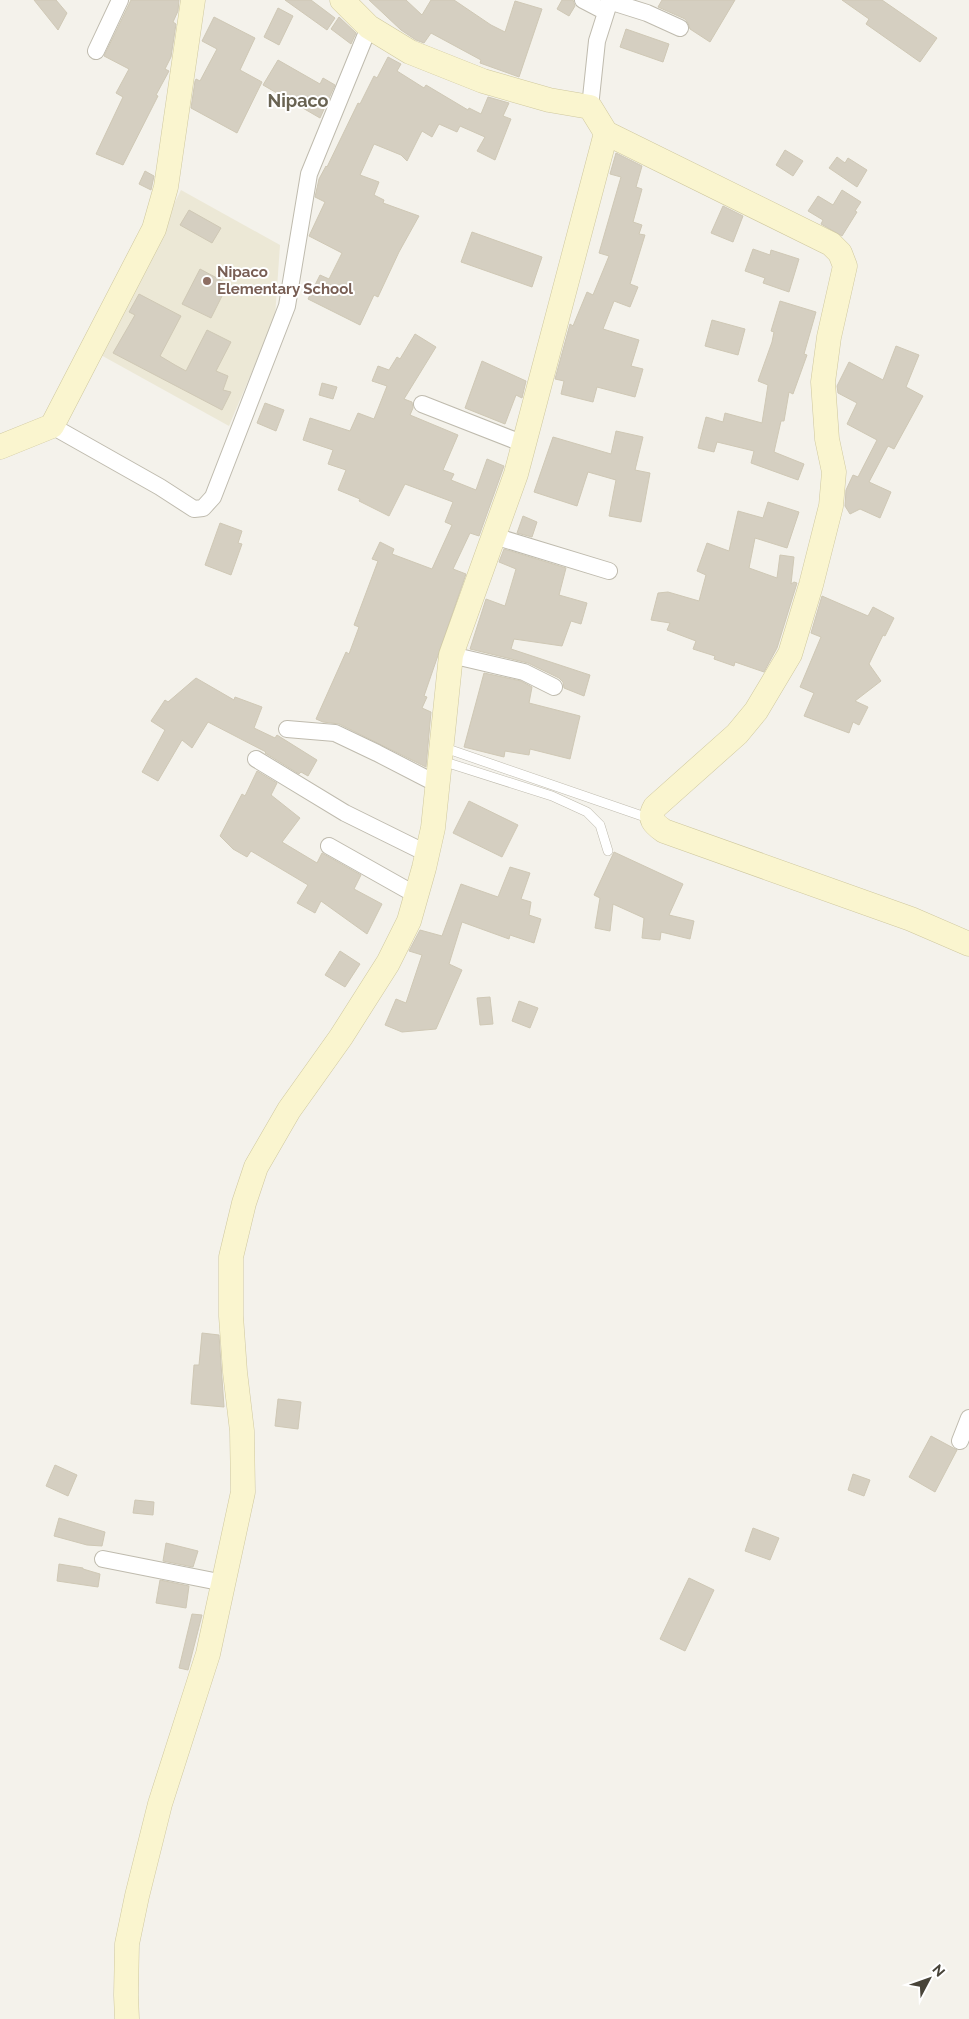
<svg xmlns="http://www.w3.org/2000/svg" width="969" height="2019" viewBox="0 0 969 2019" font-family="Raleway,sans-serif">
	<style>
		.education { fill: #ece8d6 }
		.building { fill: #d5cfc1; stroke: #cfc8b5 }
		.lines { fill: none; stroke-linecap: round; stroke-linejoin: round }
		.lane-casing { stroke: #bfbbae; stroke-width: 10 }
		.street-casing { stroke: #bfbbae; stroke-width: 18 }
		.secondary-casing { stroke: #cfc89f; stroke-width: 25 }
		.lane { stroke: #fff; stroke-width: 9 }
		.street { stroke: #fff; stroke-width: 16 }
		.secondary { stroke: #faf5cf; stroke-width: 24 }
		.education-dot { fill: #8d6e63; stroke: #fff; stroke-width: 2 }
		.labels { text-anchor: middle; stroke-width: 4; stroke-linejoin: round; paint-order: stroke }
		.education-label { font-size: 15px; font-weight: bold; fill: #785e54; stroke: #fff; text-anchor: start }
		.quarter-label { font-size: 18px; font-weight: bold; fill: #696352; stroke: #fff }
	</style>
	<rect width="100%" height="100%" fill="#f4f2eb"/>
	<path class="education" d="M181 190 280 245 275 317 229 426 99 354Z"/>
	<path class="building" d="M34 0H56L67 13 58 30Z
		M131 0H179L178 11 173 22 176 24 171 57 165 69 169 71 156 95 158 96 123 165 96 154 123 97 116 93 129 69 104 56Z
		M285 0H311L335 18 327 30Z
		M369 0H406L422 15 431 0H454L491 25 505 32 515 1 542 9 519 77 480 63 481 60 431 33 424 43 416 40 401 30Z
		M562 0H573L575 6 569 16 557 9Z
		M662 0H735L710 42 690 29 688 23 685 19 658 7Z
		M842 0H882L937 38 920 62 866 24 869 19Z
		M278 8 293 16 279 45 264 37Z
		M214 17 255 38 240 70 262 82 237 133 191 108 195 81 196 79 200 81 217 49 202 41Z
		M339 17 356 33 351 44 331 29Z
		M626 29 669 44 663 62 620 47Z
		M388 57 401 64 397 71 424 88 426 85 468 110 469 108 481 114 488 97 509 103 503 116 511 119 495 160 477 151 485 137 460 126 457 132 439 124 432 137 422 131 407 161 401 155 374 144 360 175 379 182 374 195 384 200 383 203 419 216 399 252 378 297 374 295 360 325 308 299 320 275 329 279 342 253 309 236 325 202 315 197 319 179 326 166 327 167 358 103 360 104 374 76 377 78Z
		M278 60 320 84 323 78 335 85 320 118 263 85Z
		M785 150 803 161 793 176 776 165Z
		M616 153 642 166 636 187 642 189 633 222 642 225 639 234 645 235 630 284 638 287 630 307 614 301 603 329 639 340 631 366 643 369 635 397 597 387 593 402 561 394 564 381 555 379 570 324 573 326 587 292 593 295 609 256 599 253 621 177 610 174Z
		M837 157 845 163 848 158 867 170 857 187 829 168Z
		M145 171 154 176 151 190 139 184Z
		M842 190 861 202 855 211 857 212 842 236 821 224 823 220 808 211 818 196 833 205Z
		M723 206 743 216 733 242 711 233Z
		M189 210 221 228 212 243 180 225Z
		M472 232 542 257 532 287 461 262Z
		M753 249 770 255 771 250 799 259 789 292 763 283 765 278 745 271Z
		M200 269 228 284 211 318 182 304Z
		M139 294 181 316 160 356 175 365 186 371 207 330 231 342 216 371 228 376 223 390 231 392 222 410 113 353 135 315 129 312Z
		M780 301 816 312 804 354 807 355 793 394 789 392 784 421H781L774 452 804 464 798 480 751 463 754 451 717 442 714 452 698 448 706 417 723 422 725 413 762 423 768 385 758 381 772 342 774 332 771 331Z
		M712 320 745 329 738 355 705 346Z
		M415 334 436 347 404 399 412 402 413 408 410 415 458 435 443 470 454 474 451 480 476 490 487 459 504 466 479 536 470 533 453 569 466 574 424 696 427 697 422 708 431 712 426 767 339 724 323 722 316 719 346 652 349 654 359 627 354 625 378 561 372 559 380 542 394 549 392 554 432 569 452 525 445 522 453 502 405 484 389 516 359 501 360 499 338 490 346 470 328 464 333 450 303 440 310 418 350 431 358 413 374 419 387 386 372 381 378 366 389 370 397 357 400 359Z
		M896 346 919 355 906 387 923 396 894 449 888 446 869 482 891 492 880 518 860 509 850 514 845 506 846 490 853 475 858 477 877 440 847 424 857 403 838 393 837 386 849 362 883 380Z
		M482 361 526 381 522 398 516 395 505 424 465 408Z
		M322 383 337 387 333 399 319 395Z
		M265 403 284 410 276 431 257 423Z
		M616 431 643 437 635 470 650 473 641 522 609 516 616 480 588 472 577 506 534 492 553 437 611 454Z
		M768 502 799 512 787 548 755 538 749 568 777 578 780 555 794 557 791 584 794 582 797 583 777 648 764 672 735 662 734 666 714 659 715 656 693 649 696 641 667 630 670 623 651 620 658 593 668 592 699 601 706 575 697 571 707 543 729 551 738 511 763 518Z
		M523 516 537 522 532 537 517 533Z
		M220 523 242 531 238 543 242 544 231 575 205 565Z
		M504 549 566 568 559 595 587 603 581 624 571 621 562 646 514 639 511 649 590 675 584 696 564 688 563 682 559 678 528 663 470 649 486 599 505 606 516 569 499 562Z
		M822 596 868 616 873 607 894 618 885 636 883 635 869 664 881 681 855 701 868 707 859 725 853 722 849 733 804 716 814 693 800 687 821 637 811 633Z
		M484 673 521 681 532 687 529 703 580 716 570 759 530 749 529 755 505 751 504 757 464 747Z
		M196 678 234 700 235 697 262 707 254 728 275 738 277 735 317 760 308 776 301 772 299 774 265 753 266 752 208 722 192 748 182 740 158 781 142 772 165 730 151 721 165 700 168 702Z
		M257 771 277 783 271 795 300 818 282 842 317 863 322 853 361 875 354 889 382 904 367 934 321 901 315 913 297 903 308 885 251 851 247 857 233 849 220 836 242 794 245 796Z
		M469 801 518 825 502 857 453 833Z
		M614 852 683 884 669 915 694 921 690 939 661 932 660 940 642 938 644 918 613 904 610 931 595 928 600 898 594 895Z
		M510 867 530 873 521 899 531 902 529 915 541 919 534 943 510 935 509 939 462 922 449 964 462 970 436 1029 402 1032 385 1025 396 999 406 1003 422 955 409 951 420 930 442 936 461 884 498 897Z
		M340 951 360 964 345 987 325 975Z
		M490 997 493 1024 480 1025 477 998Z
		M519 1001 538 1008 530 1028 512 1021Z
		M202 1333 219 1335 224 1407 191 1404 194 1365H199Z
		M278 1399 301 1402 298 1429 275 1426Z
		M931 1436 957 1450 935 1492 909 1477Z
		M55 1465 77 1475 68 1496 46 1486Z
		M853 1474 870 1480 864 1496 848 1490Z
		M135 1500 154 1502 153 1515 133 1513Z
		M59 1518 105 1532 102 1546 87 1545 54 1536Z
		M753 1528 779 1538 770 1560 745 1551Z
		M166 1543 198 1551 193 1567 163 1561Z
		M59 1564 83 1568V1569L100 1574 98 1587 57 1581Z
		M689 1578 714 1590 685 1651 660 1639Z
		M160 1580 189 1586 186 1608 156 1603Z
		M192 1614 202 1615 188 1670 179 1668Z"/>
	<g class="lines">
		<g class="lane-casing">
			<path id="lane" d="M442 747 651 819
				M442 761 552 796 587 812 600 825 608 851"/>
		</g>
		<g class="street-casing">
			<path id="street" d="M583 0 606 12
				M609 1 647 13 680 28
				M96 51 120 0
				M590 107 597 41 610 0
				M422 404 524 444
				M52 426 160 487 194 509 203 508 213 497 287 306 309 174 369 27
				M494 536 609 571
				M451 655 524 672 554 687
				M287 729 335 733 377 753 437 784
				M256 759 345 813 428 854
				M329 846 416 895
				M960 1441 969 1418
				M103 1559 224 1583"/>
		</g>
		<g class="secondary-casing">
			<path id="secondary" d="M606 133 831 244 840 253 845 266 829 337 823 382 827 439 834 472 831 506 811 585 790 654 756 711 737 734 655 807C648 819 654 824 664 831L911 919 969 944
				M0 447 52 426 154 229 166 187 193 0
				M127 2019 126 1995 127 1944 137 1896 160 1804 208 1654 243 1492 242 1431 235 1372 231 1316V1257L244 1203 256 1167 289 1110 341 1037 388 963 409 921 424 868 433 828 451 655 516 474 606 133 590 107 549 100 483 81 410 52 369 27 342 0"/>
		</g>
		<use href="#lane" class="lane"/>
		<use href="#street" class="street"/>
		<use href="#secondary" class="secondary"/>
	</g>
	<circle class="education-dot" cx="207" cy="281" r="5"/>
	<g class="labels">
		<g class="education-label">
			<text x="217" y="277">Nipaco<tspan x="217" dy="17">Elementary School</tspan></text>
		</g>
		<g class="quarter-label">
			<text x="298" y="107">Nipaco</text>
		</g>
	</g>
	<g transform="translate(929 1979) rotate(49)" stroke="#ffffff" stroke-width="4" paint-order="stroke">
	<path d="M0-4L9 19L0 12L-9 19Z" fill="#484439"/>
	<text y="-8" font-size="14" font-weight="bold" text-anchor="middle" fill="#484439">N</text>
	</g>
</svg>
